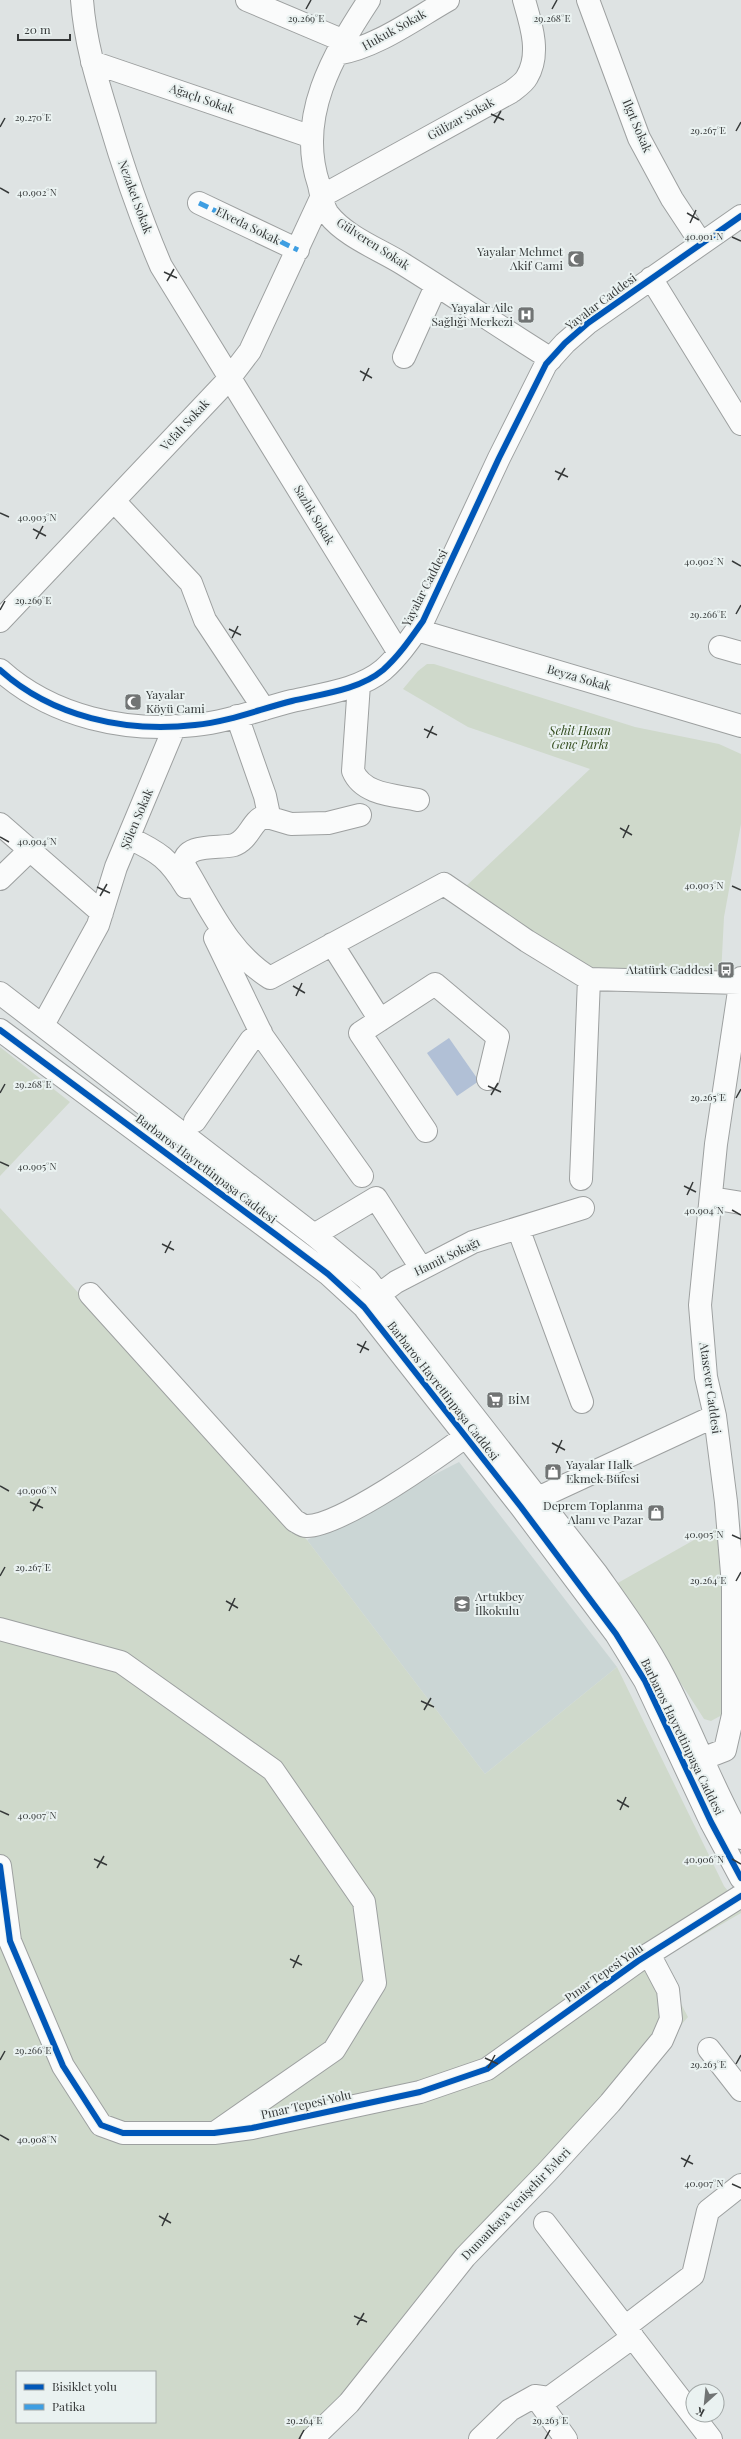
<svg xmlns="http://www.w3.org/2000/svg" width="741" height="2439" viewBox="0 0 741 2439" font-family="'Playfair Display',serif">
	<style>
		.built { fill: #cbd6d5 }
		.green { fill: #cfd9cb; fill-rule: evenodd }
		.water { fill: #b1c0d6 }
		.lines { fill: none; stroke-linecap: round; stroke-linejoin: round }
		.minor-casing { stroke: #9da0a0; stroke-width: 24 }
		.minor { stroke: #fafbfb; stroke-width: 22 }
		.quiet { stroke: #3e9ee2; stroke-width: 5; stroke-dasharray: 10 5; stroke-linecap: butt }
		.cycleway-casing { stroke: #eaf2f1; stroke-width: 8 }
		.cycleway { stroke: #0057b8; stroke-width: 6 }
		.ticks { fill: none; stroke: #363939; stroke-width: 1.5 }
		.labels { text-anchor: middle; stroke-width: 4; stroke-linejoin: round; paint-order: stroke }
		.street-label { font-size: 12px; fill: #363939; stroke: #eaf2f1 }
		.poi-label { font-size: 12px; fill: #363939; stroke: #eaf2f1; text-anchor: end }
		.park-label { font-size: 12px; font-style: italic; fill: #304a1b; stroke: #eaf2f1 }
		.ticks-label { font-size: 10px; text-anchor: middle; fill: #363939; stroke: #eaf2f1; stroke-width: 4; stroke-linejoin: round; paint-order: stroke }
	</style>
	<rect width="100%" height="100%" fill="#dee3e3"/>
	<path class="built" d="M459 1462 617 1667 485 1774 307 1540Z"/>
	<path class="green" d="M427 664H434L635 727 719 744 741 754V824L724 917 721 975 582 967 487 900 463 889 590 769 468 727 403 689 418 671Z
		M0 1047 70 1102 0 1176Z
		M0 1208 307 1540 485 1774 617 1667 724 1886 741 1908V1913L658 1961 688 2017 320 2439H0ZM17 2372H155V2422H17Z
		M717 1527 724 1564 722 1715 711 1721 704 1719 697 1708 616 1584Z"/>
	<path class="water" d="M449 1038 479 1081 457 1096 427 1053Z"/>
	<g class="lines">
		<g class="minor-casing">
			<path id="minor" d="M82 0C85 41 96 77 108 116 123 167 140 217 161 266L399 653
				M247 0 344 41
				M369 0C333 55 296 117 319 185 321 194 323 207 328 214 346 237 379 249 403 264 453 295 501 328 551 359
				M588 0 639 138 672 199 701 243
				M337 54C377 47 413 20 448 0
				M92 62 312 137
				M199 203 298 250
				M651 278 741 424
				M404 357 436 286
				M114 501 191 583 205 620 264 709
				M0 621 228 380 250 351 322 196 511 92C516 88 524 83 527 77 541 54 531 24 524 0
				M417 630 741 726
				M720 647 741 653
				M0 670C52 717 126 733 195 725 228 722 260 709 292 701 322 694 359 690 383 670 399 656 411 638 423 621L499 458 546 364 565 343 588 323 741 216
				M359 684 353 771C363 795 395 795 418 800
				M237 716 265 796 269 815
				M360 815 328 823 291 824 264 816C251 822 249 840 234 845 219 849 184 842 184 865 209 906 228 952 270 978L444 884 527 941 589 979 740 983
				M0 824 102 913
				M129 838C159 852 169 859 186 887
				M0 879 30 850
				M215 938 263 1037 362 1176
				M332 944 380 1020
				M0 993 314 1235 367 1279 597 1574C621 1608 646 1642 665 1679 692 1731 712 1787 741 1838
				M43 1025 98 925 116 867 175 726
				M0 1030 275 1234 328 1274 364 1307 521 1507 616 1634 645 1681 711 1822 741 1878
				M195 1121 251 1040 261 1032
				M426 1131 360 1033 435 984 498 1037 488 1079
				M581 1179 589 979
				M711 1198 741 1203
				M518 1228 582 1402
				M314 1235 376 1198 421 1268
				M90 1294 295 1521C298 1522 302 1526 306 1526 339 1527 436 1458 465 1437
				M368 1303 396 1282 473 1242 583 1208
				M525 1504 715 1416
				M0 1629 121 1662 273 1770 364 1902 375 1983 334 2050 216 2132
				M702 1759 725 1750 733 1715V1585L726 1502 715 1416 706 1377 700 1305 716 1144 741 978
				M0 1866 10 1941 63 2066 101 2125 123 2133H214L252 2128 420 2092 487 2069 638 1961 741 1896
				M709 2049 741 2090
				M545 2223 711 2439
				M625 2327 693 2275 708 2211 741 2185
				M535 2396 566 2439
				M312 2439 349 2403 465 2257 547 2172 610 2103 662 2040 671 2019 668 1990 649 1954
				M480 2439 510 2410 535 2396 549 2398 633 2337"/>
		</g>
		<use href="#minor" class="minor"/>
		<path class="quiet" d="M199 203 298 250"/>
		<g class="cycleway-casing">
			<path id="cycleway" d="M0 670C52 717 126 733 195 725 228 722 260 709 292 701 322 694 359 690 383 670 399 656 411 638 423 621L499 458 546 364 565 343 588 323 741 216
				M0 1030 275 1234 328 1274 364 1307 521 1507 616 1634 645 1681 711 1822 741 1878
				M0 1866 10 1941 63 2066 101 2125 123 2133H214L252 2128 420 2092 487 2069 638 1961 741 1896"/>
		</g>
		<use href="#cycleway" class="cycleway"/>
	</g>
	<path class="ticks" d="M306 9 311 0M552 9 557 0M491 114 504 120M494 123 501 111M0 127 5 118M736 131 741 122M0 188 9 193M687 213 699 220M690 223 696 210M732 237 741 241M164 272 177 278M167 281 174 269M360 371 372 378M363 381 369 368M555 471 568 477M558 480 565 468M0 513 9 517M33 529 46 536M36 539 43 526M732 561 741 566M0 610 5 601M736 614 741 605M229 629 241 635M232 638 238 626M424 729 437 735M427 738 433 726M620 828 632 835M0 837 9 842M623 838 629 825M732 886 741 890M97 887 110 893M100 896 107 884M293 986 305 993M296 996 302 983M488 1086 501 1092M0 1093 5 1084M491 1095 498 1083M736 1098 741 1089M0 1162 9 1166M684 1186 696 1192M687 1195 693 1182M732 1210 741 1215M162 1244 174 1250M165 1253 171 1241M357 1344 369 1350M360 1353 366 1341M552 1443 565 1450M556 1453 562 1440M0 1486 9 1491M30 1502 43 1508M33 1511 40 1499M732 1535 741 1539M0 1576 5 1567M736 1581 741 1572M226 1601 238 1608M229 1611 235 1598M421 1701 434 1707M424 1710 431 1698M617 1800 629 1807M620 1810 626 1797M0 1811 9 1815M94 1859 107 1865M732 1859 741 1864M97 1868 104 1856M290 1959 302 1965M293 1968 299 1955M485 2058 498 2064M0 2060 5 2051M736 2064 741 2055M488 2068 495 2055M0 2135 9 2140M681 2158 693 2164M684 2167 690 2155M732 2184 741 2188M159 2216 171 2223M162 2226 168 2213M354 2316 367 2322M357 2325 364 2313M299 2439 304 2430M545 2439 550 2430"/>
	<defs>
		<g id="mosque-square" transform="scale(0.9)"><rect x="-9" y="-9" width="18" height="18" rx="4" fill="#717474" stroke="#eaf2f1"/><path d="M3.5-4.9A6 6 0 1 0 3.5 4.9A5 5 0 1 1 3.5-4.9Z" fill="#fff"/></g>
		<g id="hospital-square" transform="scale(0.9)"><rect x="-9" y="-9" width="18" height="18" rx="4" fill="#717474" stroke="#eaf2f1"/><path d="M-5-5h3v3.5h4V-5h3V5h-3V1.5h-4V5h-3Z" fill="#fff"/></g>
		<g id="bus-square" transform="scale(0.9)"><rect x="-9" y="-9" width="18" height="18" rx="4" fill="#717474" stroke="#eaf2f1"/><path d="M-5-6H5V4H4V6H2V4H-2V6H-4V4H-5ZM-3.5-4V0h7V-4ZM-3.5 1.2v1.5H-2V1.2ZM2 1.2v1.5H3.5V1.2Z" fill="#fff"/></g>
		<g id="supermarket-square" transform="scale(0.9)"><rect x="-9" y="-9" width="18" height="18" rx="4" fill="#717474" stroke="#eaf2f1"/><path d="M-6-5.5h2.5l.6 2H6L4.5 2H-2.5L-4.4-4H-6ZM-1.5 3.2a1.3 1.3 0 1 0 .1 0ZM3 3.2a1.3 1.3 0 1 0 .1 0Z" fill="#fff"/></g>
		<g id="shop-square" transform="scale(0.9)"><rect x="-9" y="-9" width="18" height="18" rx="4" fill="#717474" stroke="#eaf2f1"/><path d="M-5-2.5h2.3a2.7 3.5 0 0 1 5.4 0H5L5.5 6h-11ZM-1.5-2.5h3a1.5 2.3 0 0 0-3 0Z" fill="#fff"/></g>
		<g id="school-square" transform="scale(0.9)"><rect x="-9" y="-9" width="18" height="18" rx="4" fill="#717474" stroke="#eaf2f1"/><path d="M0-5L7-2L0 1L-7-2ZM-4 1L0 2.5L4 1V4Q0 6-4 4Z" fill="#fff"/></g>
	</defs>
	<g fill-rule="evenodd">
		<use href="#mosque-square" x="576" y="259"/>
		<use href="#hospital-square" x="526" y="315"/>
		<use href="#mosque-square" x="133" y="702"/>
		<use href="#bus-square" x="726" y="970"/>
		<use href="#supermarket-square" x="495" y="1400"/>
		<use href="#shop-square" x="553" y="1472"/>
		<use href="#shop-square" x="656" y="1513"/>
		<use href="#school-square" x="462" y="1604"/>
	</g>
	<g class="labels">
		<g class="street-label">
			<text transform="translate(394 30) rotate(-29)" y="4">Hukuk Sokak</text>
			<text transform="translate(202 99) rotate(19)" y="4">Ağaçlı Sokak</text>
			<text transform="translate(461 119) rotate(-29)" y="4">Gülizar Sokak</text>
			<text transform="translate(637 126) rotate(67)" y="4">Ilgıt Sokak</text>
			<text transform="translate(135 197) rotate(70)" y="4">Nezaket Sokak</text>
			<text transform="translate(248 226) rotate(26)" y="4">Elveda Sokak</text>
			<text transform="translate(373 244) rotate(33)" y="4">Gülveren Sokak</text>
			<text transform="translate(601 302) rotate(-37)" y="4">Yayalar Caddesi</text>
			<text transform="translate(185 425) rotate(-47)" y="4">Vefalı Sokak</text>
			<text transform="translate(314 515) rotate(59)" y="4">Sazlık Sokak</text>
			<text transform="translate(425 588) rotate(-63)" y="4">Yayalar Caddesi</text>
			<text transform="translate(579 678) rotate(16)" y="4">Beyza Sokak</text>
			<text transform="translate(137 819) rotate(-67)" y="4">Şölen Sokak</text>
			<text transform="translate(206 1169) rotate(37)" y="4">Barbaros Hayrettinpaşa Caddesi</text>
			<text transform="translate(447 1257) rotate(-26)" y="4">Hamit Sokağı</text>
			<text transform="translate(710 1388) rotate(82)" y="4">Atasever Caddesi</text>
			<text transform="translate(443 1391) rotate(52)" y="4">Barbaros Hayrettinpaşa Caddesi</text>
			<text transform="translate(682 1737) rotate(64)" y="4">Barbaros Hayrettinpaşa Caddesi</text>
			<text transform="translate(604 1973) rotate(-35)" y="4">Pınar Tepesi Yolu</text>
			<text transform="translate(306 2105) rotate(-13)" y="4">Pınar Tepesi Yolu</text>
			<text transform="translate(516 2204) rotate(-46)" y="4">Dumankaya Yenişehir Evleri</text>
		</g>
		<g class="poi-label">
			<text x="563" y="256">Yayalar Mehmet<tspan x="563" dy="14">Akif Cami</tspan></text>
			<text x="513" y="312">Yayalar Aile<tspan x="513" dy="14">Sağlığı Merkezi</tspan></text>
			<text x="146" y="699" text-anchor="start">Yayalar<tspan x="146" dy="14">Köyü Cami</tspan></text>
			<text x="713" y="974">Atatürk Caddesi̇</text>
			<text x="508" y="1404" text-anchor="start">BİM</text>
			<text x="566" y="1469" text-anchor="start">Yayalar Halk<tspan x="566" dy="14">Ekmek Büfesi</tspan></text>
			<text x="643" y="1510">Deprem Toplanma<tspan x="643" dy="14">Alanı ve Pazar</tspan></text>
			<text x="475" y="1601" text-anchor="start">Artukbey<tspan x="475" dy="14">İlkokulu</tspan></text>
		</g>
		<g class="park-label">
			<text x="580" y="735">Şehit Hasan<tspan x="580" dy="14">Genç Parkı</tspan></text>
		</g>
	</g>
	<g class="ticks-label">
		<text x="306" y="22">29.269°E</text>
		<text x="552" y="22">29.268°E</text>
		<text x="33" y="121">29.270°E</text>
		<text x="708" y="134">29.267°E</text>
		<text x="37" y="196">40.902°N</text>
		<text x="704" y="240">40.901°N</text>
		<text x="37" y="521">40.903°N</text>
		<text x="704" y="565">40.902°N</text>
		<text x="33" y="604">29.269°E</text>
		<text x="708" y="618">29.266°E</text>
		<text x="37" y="845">40.904°N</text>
		<text x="704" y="889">40.903°N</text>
		<text x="33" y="1088">29.268°E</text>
		<text x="708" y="1101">29.265°E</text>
		<text x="37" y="1170">40.905°N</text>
		<text x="704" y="1214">40.904°N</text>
		<text x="37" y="1494">40.906°N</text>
		<text x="704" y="1538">40.905°N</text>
		<text x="33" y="1571">29.267°E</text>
		<text x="708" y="1584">29.264°E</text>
		<text x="37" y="1819">40.907°N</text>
		<text x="704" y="1863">40.906°N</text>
		<text x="33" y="2054">29.266°E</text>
		<text x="708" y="2068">29.263°E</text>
		<text x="37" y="2143">40.908°N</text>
		<text x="704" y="2187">40.907°N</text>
		<text x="304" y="2424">29.264°E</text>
		<text x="550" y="2424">29.263°E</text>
	</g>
	<rect x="16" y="2371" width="140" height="52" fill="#eaf2f1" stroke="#a2a8a7"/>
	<rect x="24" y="2384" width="20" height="6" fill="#0057b8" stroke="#a2a8a7"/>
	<text x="52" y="2391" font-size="12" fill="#363939">Bisiklet yolu</text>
	<rect x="24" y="2404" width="20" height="6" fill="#3e9ee2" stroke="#a2a8a7"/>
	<text x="52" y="2411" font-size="12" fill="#363939">Patika</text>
	<g transform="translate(705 2403) rotate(207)"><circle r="19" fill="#eaf2f1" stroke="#a2a8a7"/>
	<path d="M0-3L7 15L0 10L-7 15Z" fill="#717474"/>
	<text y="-6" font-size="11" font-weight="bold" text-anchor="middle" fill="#363939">K</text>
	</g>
	<path d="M18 34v6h52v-6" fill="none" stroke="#363939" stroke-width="2"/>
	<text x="24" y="34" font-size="12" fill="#363939" stroke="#eaf2f1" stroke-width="3" paint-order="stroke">20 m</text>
</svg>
